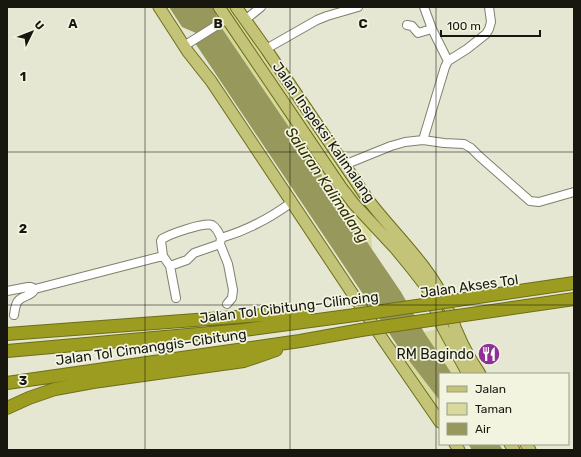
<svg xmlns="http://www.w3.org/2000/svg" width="581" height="457" viewBox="0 0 581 457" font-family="Rubik,sans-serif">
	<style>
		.green { fill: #d7d99d }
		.water { fill: #97995c }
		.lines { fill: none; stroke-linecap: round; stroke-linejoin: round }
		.minor-casing { stroke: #7f806d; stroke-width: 10 }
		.major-casing { stroke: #6d6e1a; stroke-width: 13 }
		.highway-casing { stroke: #6d6e1a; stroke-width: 14 }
		.minor { stroke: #fff; stroke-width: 8 }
		.major { stroke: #c4c479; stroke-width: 11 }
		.highway { stroke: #9c9d20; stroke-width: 12 }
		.highway-bridge-casing { stroke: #6d6e1a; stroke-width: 14; stroke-linecap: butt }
		.highway-bridge { stroke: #9c9d20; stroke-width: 12 }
		.grid { fill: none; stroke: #171710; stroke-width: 1; stroke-opacity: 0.55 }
		.labels { text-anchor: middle; stroke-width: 3.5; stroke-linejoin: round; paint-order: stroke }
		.street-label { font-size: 14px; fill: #171710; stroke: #f2f4df }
		.poi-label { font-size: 14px; fill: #171710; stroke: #f2f4df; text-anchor: end }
		.water-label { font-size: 15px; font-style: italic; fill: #313100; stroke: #f2f4df }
		.grid-label { font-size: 13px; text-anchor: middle; font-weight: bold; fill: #171710; stroke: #f2f4df; stroke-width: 3.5; stroke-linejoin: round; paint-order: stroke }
	</style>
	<rect width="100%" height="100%" fill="#e5e7d2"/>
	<path class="green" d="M212 7H236L379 215 371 223 372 250 219 24Z
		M443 328 468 374H452L424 332Z
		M384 341 397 345 440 401V422Z"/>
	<path class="water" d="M169 7H212L215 11 219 24 401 292 424 332 452 374H440V401L397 345 195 43 200 39 196 33 182 27Z
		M468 444H499L503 450H472Z"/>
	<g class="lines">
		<g class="minor-casing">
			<path id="minor" d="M424 7 432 29 448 61
				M245 20 261 7
				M407 25 412 26 418 33 432 29
				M184 46 227 19
				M266 49 317 20 327 16 358 7
				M423 140 445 67 448 61 467 49 486 34 489 29 491 22 489 7
				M344 165 391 146 405 142 423 140 444 143 464 144 471 148 479 156 530 201 539 202 574 192
				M170 266 187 260 194 253 220 244
				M7 291 28 287H31L35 289 163 256
				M176 298 170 266 163 256 161 241 162 239C170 234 204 222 212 225 217 228 219 233 221 238
				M227 304 232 298 233 290 228 264 220 244 221 238C248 230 269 219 292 202
				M14 315C15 310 15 305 18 301 23 295 31 297 35 289"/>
		</g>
		<g class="major-casing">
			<path id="major" d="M159 7 188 52 211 81 384 341 440 422
				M219 7 341 187 354 204 395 248 413 270 427 288 443 328 468 374
				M236 7 266 49 369 201C395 235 429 265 447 305
				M450 313C457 335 467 355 480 374
				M455 444 459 450
				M510 444 514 450
				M526 444 530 450"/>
		</g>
		<g class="highway-casing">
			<path id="highway" d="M7 334 264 315 305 316
				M7 351 244 330 355 315
				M7 383 300 341 361 330
				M7 408 29 398 55 389 93 382 244 361 276 350"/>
		</g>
		<use href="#minor" class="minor"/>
		<use href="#major" class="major"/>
		<use href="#highway" class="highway"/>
		<g class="highway-bridge-casing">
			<path id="highway-bridge" d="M355 315 574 283
				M361 330 574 299"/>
		</g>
		<use href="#highway-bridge" class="highway-bridge"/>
	</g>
	<path class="grid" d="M145 7V450M290 7V450M436 7V450M7 152H574M7 305H574"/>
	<defs>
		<g id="restaurant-disc" transform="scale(1.15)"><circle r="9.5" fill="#8f3099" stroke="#f2f4df"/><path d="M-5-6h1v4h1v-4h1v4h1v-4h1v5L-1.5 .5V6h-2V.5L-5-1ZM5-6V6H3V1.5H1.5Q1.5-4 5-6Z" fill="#fff"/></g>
	</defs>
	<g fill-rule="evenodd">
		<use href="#restaurant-disc" x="489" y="354"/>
	</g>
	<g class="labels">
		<g class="street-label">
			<text transform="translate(324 132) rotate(55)" y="5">Jalan Inspeksi Kalimalang</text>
			<text transform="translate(469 286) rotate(-8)" y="5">Jalan Akses Tol</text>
			<text transform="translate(289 307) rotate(-7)" y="5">Jalan Tol Cibitung–Cilincing</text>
			<text transform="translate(151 347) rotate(-8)" y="5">Jalan Tol Cimanggis–Cibitung</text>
		</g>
		<g class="poi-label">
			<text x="474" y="359">RM Bagindo</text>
		</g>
		<g class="water-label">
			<text transform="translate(327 185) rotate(56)" y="5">Saluran Kalimalang</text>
		</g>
	</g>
	<g class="grid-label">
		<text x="73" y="28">A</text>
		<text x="218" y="28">B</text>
		<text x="363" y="28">C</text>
		<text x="23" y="81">1</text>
		<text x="23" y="233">2</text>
		<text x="23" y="385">3</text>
	</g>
	<rect width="581" height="457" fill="none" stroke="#171710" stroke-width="16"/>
	<rect x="439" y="373" width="130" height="72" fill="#f2f4df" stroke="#9a9c8c"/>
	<rect x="447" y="386" width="20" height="6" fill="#c4c479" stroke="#9a9c8c"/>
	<text x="475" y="393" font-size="12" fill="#171710">Jalan</text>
	<rect x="447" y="403" width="20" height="12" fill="#d7d99d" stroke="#9a9c8c"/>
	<text x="475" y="413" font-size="12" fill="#171710">Taman</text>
	<rect x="447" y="423" width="20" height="12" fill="#97995c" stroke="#9a9c8c"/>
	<text x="475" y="433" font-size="12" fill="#171710">Air</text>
	<g transform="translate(32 32) rotate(47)" stroke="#f2f4df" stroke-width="3" paint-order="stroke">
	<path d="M0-3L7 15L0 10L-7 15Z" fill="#171710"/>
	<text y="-6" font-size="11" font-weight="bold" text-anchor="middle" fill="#171710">U</text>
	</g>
	<path d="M441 30v6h99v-6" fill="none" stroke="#171710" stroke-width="2"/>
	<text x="447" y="30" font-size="12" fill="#171710" stroke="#f2f4df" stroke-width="3" paint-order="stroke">100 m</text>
</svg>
